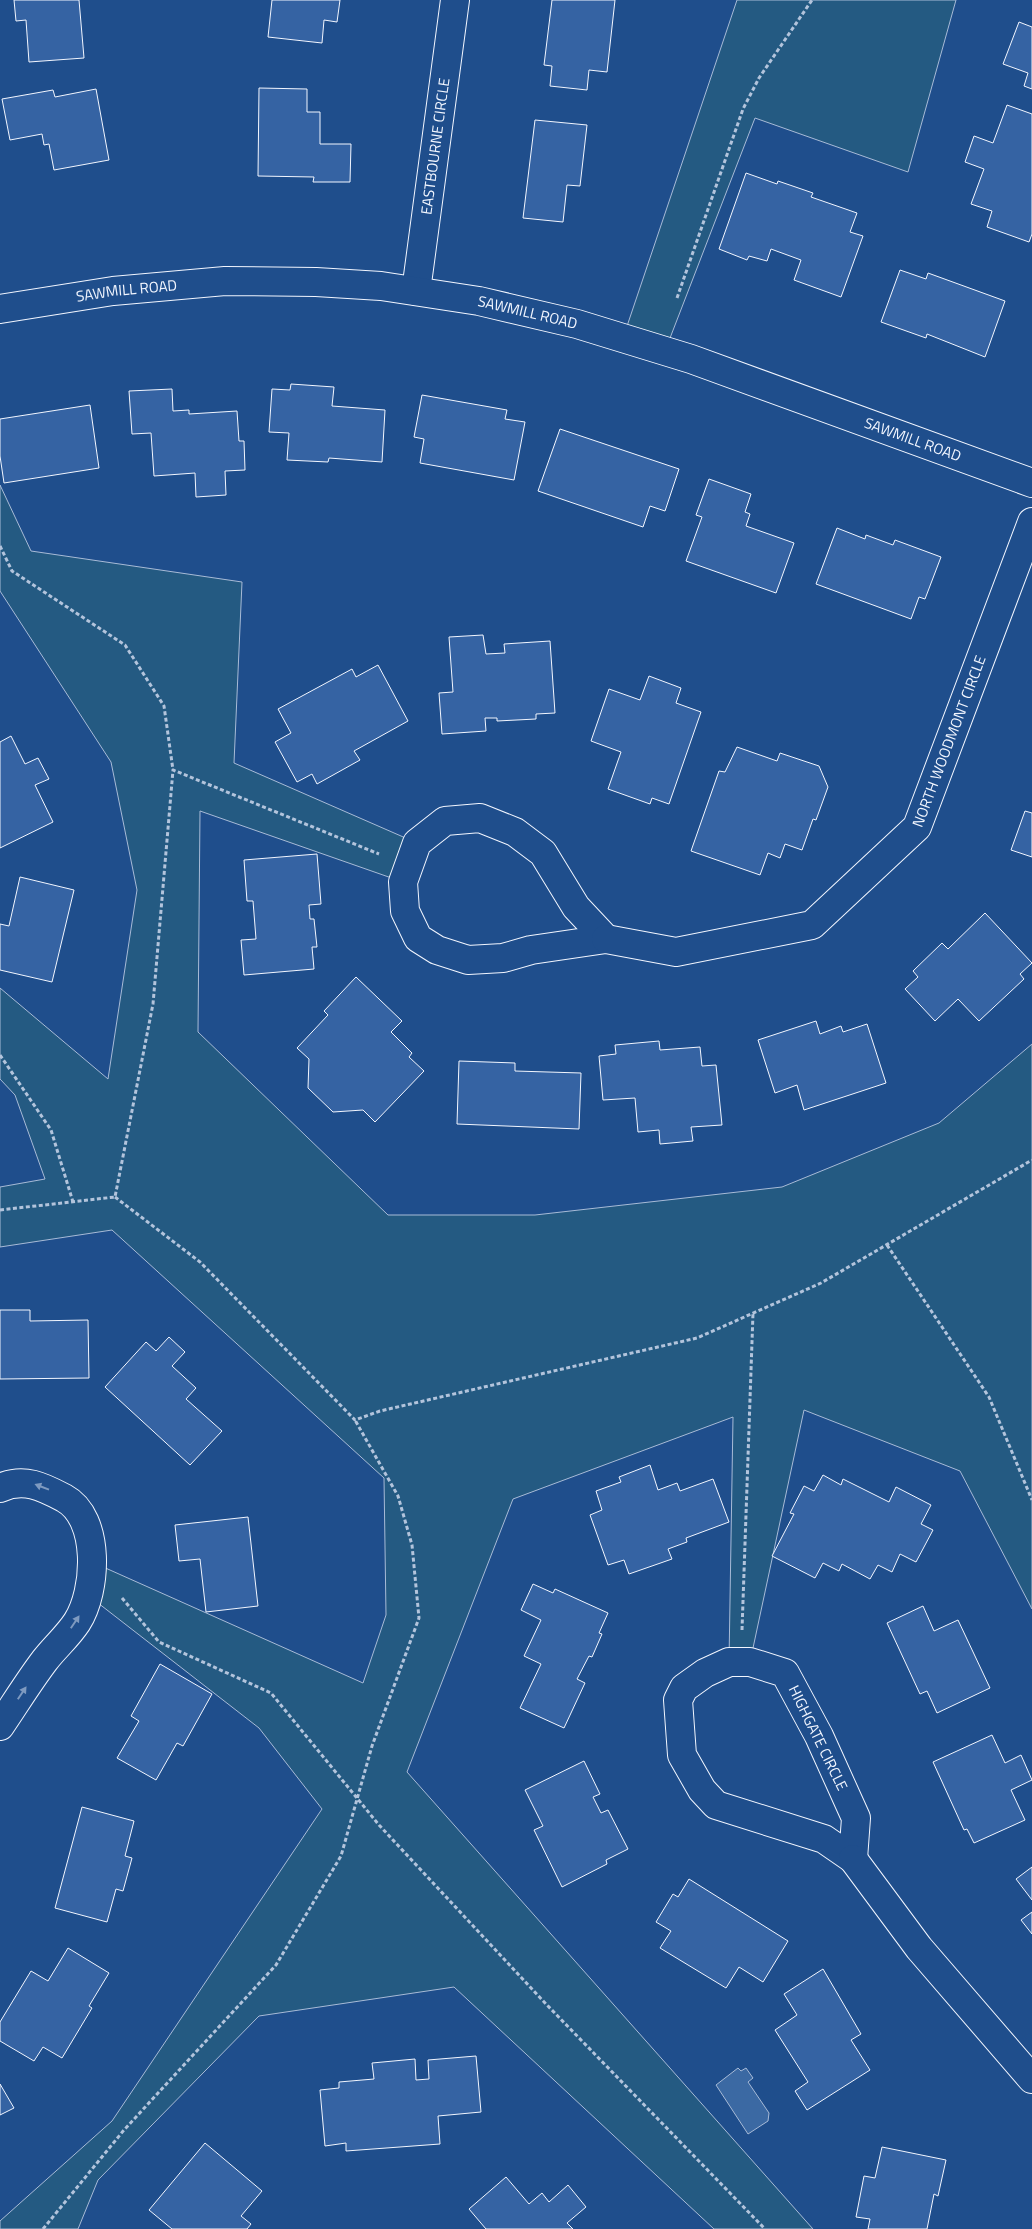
<svg xmlns="http://www.w3.org/2000/svg" width="1032" height="2229" viewBox="0 0 1032 2229" font-family="'Titillium Web',sans-serif">
	<style>
		.green { fill: #245a82; stroke: #a8bbd7 }
		.water { fill: #3b69a3; stroke: #a8bbd7 }
		.building { fill: #3563a3; stroke: #f2f6ff }
		.lines { fill: none; stroke-linecap: round; stroke-linejoin: round }
		.minor-casing { stroke: #f2f6ff; stroke-width: 30 }
		.path { stroke: #b3c4dc; stroke-width: 3; stroke-dasharray: 4 2.5; stroke-linecap: butt }
		.minor { stroke: #1f4e8c; stroke-width: 28 }
		.oneway { fill: #7e9ac0 }
		.labels { text-anchor: middle; stroke-width: 4; stroke-linejoin: round; paint-order: stroke }
		.street-label { font-size: 15px; fill: #f2f6ff; stroke: #1f4e8c }
	</style>
	<rect width="100%" height="100%" fill="#1f4e8c"/>
	<path class="green" d="M737 0H956L908 172 755 118 665 351 623 338Z
		M0 485 31 551 242 582 234 763 417 843 403 882 200 811 198 1032 388 1215H535L782 1187 939 1123 1032 1044V1609L960 1471 804 1410 750 1662H729L733 1417 513 1499 407 1772 813 2229H714L454 1987 259 2016 98 2180 78 2229H0V2221L112 2121 322 1809 259 1728 89 1596 92 1562 363 1683 386 1615 384 1478 112 1230 0 1247V1187L45 1179 15 1095 0 1079V988L108 1079 137 890 111 762 0 591Z"/>
	<path class="water" d="M738 2068 741 2071 746 2068 753 2078 748 2082 769 2113 768 2121 748 2134 716 2085Z"/>
	<path class="building" d="M14 0H79L84 58 29 62 26 20 16 21Z
		M272 0H340L337 22 324 20 322 43 268 37Z
		M552 0H615L607 72 589 70 587 90 550 86 552 66 544 65Z
		M1019 22 1032 27V89L1024 86 1028 73 1003 64Z
		M259 88 307 89V112H320V144H351L350 182H313L314 177 258 176Z
		M96 89 109 160 54 170 49 144 44 145 42 134 10 140 2 99 53 90 55 97Z
		M1007 105 1032 114V234L1029 242 987 227 992 211 971 204 984 169 965 162 974 136 993 143Z
		M535 120 587 125 580 186 567 185 563 222 523 218Z
		M746 173 777 184 778 181 813 193 811 197 857 213 850 232 863 236 841 297 794 280 801 260 771 249 767 261 749 256 747 260 719 249Z
		M900 270 926 279 928 273 1005 301 985 357 927 334 926 338 881 322Z
		M291 384 334 387 332 406 385 410 382 462 329 458 328 462 287 460 289 433 269 432 272 389 290 390Z
		M172 389 173 411 189 410V414L237 411 239 441H244L245 470 225 471 226 495 196 497 195 473 154 476 151 433 132 434 129 391Z
		M422 395 507 410 505 419 525 422 514 480 420 463 424 439 414 437Z
		M90 405 99 468 4 483 0 456V419Z
		M560 429 679 469 665 511 650 506 643 527 538 491Z
		M709 479 751 494 745 512 750 514 746 526 794 543 776 593 686 561 702 517 696 515Z
		M837 528 865 539 866 535 893 545 895 540 941 557 925 599 919 597 911 619 816 584Z
		M483 635 486 654 505 653 504 644 550 641 555 713 536 714V719L497 721V718H485L486 731 442 734 439 693 453 692 449 637Z
		M378 665 408 721 354 751 360 760 317 784 312 774 297 782 275 742 291 733 278 709 352 669 356 677Z
		M649 676 681 688 676 703 701 712 669 804 652 798 650 804 608 789 621 752 591 741 609 689 640 700Z
		M11 736 25 764 38 758 49 779 35 785 53 822 0 848V742Z
		M737 747 777 761 780 753 819 766 828 787 816 820 813 819 802 850 785 844 780 858 768 853 760 875 691 851 719 771 725 772Z
		M1025 811 1032 813V857L1011 850Z
		M317 854 321 904 309 905 310 919H314L317 947H312L314 969 244 975 241 940 256 939 253 901H247L244 860Z
		M20 877 74 890 52 982 0 970V924L9 926Z
		M985 913 1032 963 1020 974 1024 979 979 1021 958 999 935 1021 905 989 918 977 913 971 942 943 948 949Z
		M356 977 402 1021 391 1032 412 1053 409 1057 424 1071 375 1122 363 1110 333 1112 308 1088 309 1059 297 1048 328 1015 324 1011Z
		M816 1021 820 1034 841 1026 843 1032 867 1024 886 1083 804 1110 797 1085 775 1093 758 1040Z
		M659 1041 660 1050 700 1047 702 1066 716 1065 722 1125 691 1127 693 1141 660 1144 659 1130 638 1132 635 1098 603 1100 599 1056 616 1054 615 1045Z
		M459 1061 515 1063V1071L581 1073 579 1129 457 1124Z
		M0 1310H30V1321L88 1320 89 1378 0 1379Z
		M169 1337 185 1352 172 1366 196 1388 186 1399 222 1431 190 1465 105 1387 146 1342 156 1351Z
		M650 1465 658 1490 677 1483 680 1491 713 1479 729 1522 686 1538 687 1542 668 1549 672 1559 629 1574 624 1560 608 1565 590 1515 602 1510 596 1491 621 1482 619 1477Z
		M823 1475 841 1485 843 1479 889 1502 896 1487 931 1505 921 1524 933 1530 916 1562 900 1554 892 1572 878 1565 870 1579 842 1564 839 1571 823 1563 815 1578 772 1556 794 1514 790 1513 804 1486 814 1491Z
		M248 1517 258 1606 206 1612 200 1559 179 1561 175 1525Z
		M533 1584 553 1593 555 1589 608 1613 599 1633 602 1634 592 1657 589 1656 577 1679 585 1683 564 1728 520 1708 541 1664 524 1656 541 1620 521 1610Z
		M923 1606 934 1631 958 1620 990 1688 937 1713 927 1691 920 1694 887 1623Z
		M160 1664 212 1694 183 1746 177 1743 156 1780 117 1758 139 1721 131 1716Z
		M992 1735 1005 1763 1021 1755 1032 1780 1011 1790 1025 1820 974 1843 967 1829 964 1830 933 1762Z
		M584 1761 600 1794 593 1797 601 1813 608 1810 628 1849 606 1860 607 1864 562 1887 534 1830 543 1826 525 1790Z
		M82 1807 134 1821 125 1856 132 1858 123 1891 116 1889 107 1922 55 1908Z
		M1032 1867V1900L1016 1879Z
		M689 1879 788 1941 763 1982 739 1967 726 1988 660 1948 671 1931 656 1922 673 1894 678 1897Z
		M1032 1912V1934L1021 1920Z
		M68 1948 109 1973 89 2006 92 2008 62 2058 43 2047 34 2061 0 2041V2022L31 1971 48 1981Z
		M823 1969 861 2034 851 2040 870 2070 807 2110 795 2091 808 2082 775 2030 797 2015 784 1994Z
		M476 2056 481 2112 438 2116 440 2144 346 2151V2143L325 2146 320 2090 339 2088V2082L374 2079 372 2063 415 2059 416 2080 429 2079 428 2060Z
		M0 2084 14 2108 0 2115Z
		M205 2143 262 2191 241 2216 251 2224 247 2229H172L149 2210Z
		M882 2147 946 2160 938 2196 934 2194 927 2229H868L870 2219 856 2217 864 2176 875 2178Z
		M506 2177 529 2204 542 2193 549 2202 568 2185 586 2207 567 2223 573 2229H486L469 2209Z"/>
	<g class="lines">
		<g class="minor-casing">
			<g id="minor">
				<path id="s1" d="M416 291 455 0"/>
				<path id="s2" d="M0 309 113 291 225 281 316 282 381 286 479 301 577 324 691 359 1032 483"/>
				<path d="M480 818 515 832 543 853 576 907 606 939 531 950 503 958 468 960 437 950 418 938 405 911 403 882 417 843 445 821Z"/>
				<path id="s3" d="M606 939 676 952 812 925 917 827 1032 522"/>
				<path d="M0 1488C24 1477 43 1487 64 1498 101 1518 97 1591 77 1622 68 1636 55 1647 45 1660 29 1681 15 1704 0 1726"/>
				<path d="M729 1662H750L785 1673 819 1736 856 1818 853 1859 824 1839 716 1805 702 1790 682 1755 678 1700 684 1688 705 1673Z"/>
				<path d="M853 1859 919 1948 1032 2079"/>
			</g>
		</g>
		<path class="path" d="M677 298 743 109 759 78 812 0
			M0 546 12 571 125 645 164 706 173 770
			M0 1055 51 1130 73 1202
			M115 1197 200 1262 355 1420 380 1411 697 1338 821 1283 1032 1160
			M0 1210 115 1197 153 1004 173 770 379 854
			M887 1245 989 1397 1032 1500
			M122 1598 159 1642 271 1693 379 1825 546 2004 765 2229
			M742 1630 753 1313
			M43 2229 124 2130 276 1965 341 1856 372 1746 419 1618 412 1545 398 1496 355 1420"/>
		<use href="#minor" class="minor"/>
	</g>
	<defs><path id="oneway-solid" d="M-6-.8H1V-3.2L6.5 0L1 3.2V.8H-6Z" transform="scale(1.25)"/></defs>
	<g class="oneway">
		<use href="#oneway-solid" transform="translate(42 1487) rotate(-159)"/>
		<use href="#oneway-solid" transform="translate(75 1622) rotate(-56)"/>
		<use href="#oneway-solid" transform="translate(22 1693) rotate(-56)"/>
	</g>
	<g class="labels">
		<g class="street-label">
			<text dy="5" stroke="none"><textPath href="#s1" startOffset="146">EASTBOURNE CIRCLE</textPath></text>
			<text dy="5" stroke="none"><textPath href="#s2" startOffset="128">SAWMILL ROAD</textPath></text>
			<text dy="5" stroke="none"><textPath href="#s2" startOffset="532">SAWMILL ROAD</textPath></text>
			<text dy="5" stroke="none"><textPath href="#s2" startOffset="938">SAWMILL ROAD</textPath></text>
			<text dy="5" stroke="none"><textPath href="#s3" startOffset="445">NORTH WOODMONT CIRCLE</textPath></text>
			<text transform="translate(818 1738) rotate(64)" y="5">HIGHGATE CIRCLE</text>
		</g>
	</g>
</svg>
